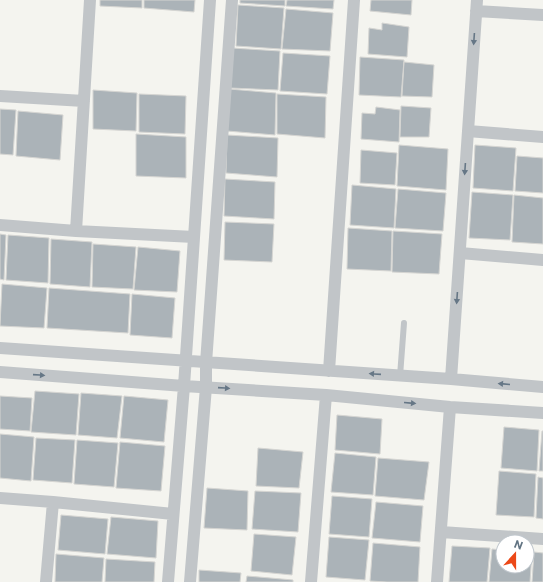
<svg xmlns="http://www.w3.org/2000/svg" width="543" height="582" viewBox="0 0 543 582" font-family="Commissioner,sans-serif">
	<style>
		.building { fill: #abb3b8; stroke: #d5d5d2 }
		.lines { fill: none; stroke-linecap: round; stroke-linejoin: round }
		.lane { stroke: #c1c5c8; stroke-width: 6 }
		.street { stroke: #c1c5c8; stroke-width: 12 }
		.oneway { fill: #667786 }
	</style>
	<rect width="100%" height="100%" fill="#f4f4ef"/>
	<path class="building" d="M100 0H142V8L100 6Z
		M144 0H195L194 12 144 8Z
		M240 0H285V6L240 3Z
		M287 0H334L333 9 286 6Z
		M371 0H412L411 15 370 11Z
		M238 5 284 8 281 49 236 46Z
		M286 9 333 13 330 51 282 49Z
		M382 23 409 27 407 57 368 54 369 28 382 30Z
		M232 48 280 51 278 90 230 88Z
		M283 53 330 56 327 94 280 91Z
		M360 57 404 60 401 97 359 95Z
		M404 62 434 65 432 97 402 96Z
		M229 89 276 93 275 135 227 131Z
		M93 90 137 93 136 131 93 129Z
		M139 94 186 96 185 134 139 132Z
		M277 94 326 97 325 138 277 134Z
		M401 106 431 108 429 137H400Z
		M376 107 400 110 399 142 361 139 362 113 375 114Z
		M0 109 16 110 13 155 0 154Z
		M18 111 63 115 60 160 16 156Z
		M136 134 186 137V178L136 176Z
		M227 135 278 138 277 177 226 173Z
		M399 145 448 149 446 190 397 186Z
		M475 145 516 148 513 191 473 188Z
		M361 150 397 153 395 185 360 183Z
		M517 156 543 158V193L515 191Z
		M225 179 275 182 274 219 224 216Z
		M352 185 396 189 394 228 350 225Z
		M398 189 446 193 443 231 395 228Z
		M472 192 513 195 510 240 469 238Z
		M514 195 543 198V244L512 242Z
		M225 222 274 224 272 262 224 260Z
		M348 228 392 231 391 271 347 269Z
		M393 231 442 234 439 274 392 272Z
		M0 234 6 235 4 280 0 279Z
		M8 235 49 238 48 283 6 280Z
		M51 239 92 242 90 287 50 284Z
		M93 244 136 247 133 289 92 287Z
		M138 247 180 251 177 292 134 290Z
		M2 284 47 288 44 328 0 326Z
		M49 288 130 294 128 333 47 328Z
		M132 294 175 298 172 338 130 335Z
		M35 391 79 394 76 435 31 432Z
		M81 393 122 396 117 438 78 435Z
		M0 396 32 398 30 431 0 429Z
		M124 396 168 400 164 442 120 438Z
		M337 415 382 419 380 454 335 450Z
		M504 427 539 430 537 471 501 468Z
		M542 431H543V471H539Z
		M0 434 34 437 31 481 0 478Z
		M36 438 75 440 72 483 33 480Z
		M77 440 118 443 114 487 74 484Z
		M120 442 165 446 161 491 116 488Z
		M258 448 303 452 299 488 256 486Z
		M335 453 376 457 373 495 331 492Z
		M378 458 429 462 424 500 375 496Z
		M499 471 536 474 534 517 496 515Z
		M538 477 543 478V519L536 518Z
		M207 488 248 491 247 530 204 528Z
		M255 491 301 493 298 532 252 529Z
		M332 496 372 499 369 537 329 534Z
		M376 502 423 506 420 542 372 538Z
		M61 515 108 519 105 554 58 550Z
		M111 517 158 521 156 558 107 554Z
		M254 534 296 537 292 575 251 571Z
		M329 537 369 540 365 580 326 577Z
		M373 543 420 547 418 582H387L370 581Z
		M452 546 490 548 487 582H449Z
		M492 549 503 550V566H527V552H532L530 582H489Z
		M534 552 543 553V582H532Z
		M56 554 104 558 102 582H55Z
		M106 559 155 562 154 582H105Z
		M199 570 241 573 240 582H199Z
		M247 576 293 580V582H246Z"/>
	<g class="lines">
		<path class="lane" d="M400 376 404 323"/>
		<path class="street" d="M476 11 543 15
			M0 96 84 101
			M468 131 543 137
			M0 225 76 231 194 237
			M76 231 90 0
			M460 253 543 260
			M0 348 451 379 477 0
			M329 371 354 0
			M0 372 184 386 326 395 450 407 543 413
			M451 379 543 387
			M0 498 53 502 173 514
			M441 532 543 539
			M46 582 53 502
			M168 582 184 386 210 0
			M190 582 206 387V363L232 0
			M311 582 326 395
			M437 582 450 407"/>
	</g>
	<defs><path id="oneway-solid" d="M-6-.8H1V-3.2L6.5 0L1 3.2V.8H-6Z"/></defs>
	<g class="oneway">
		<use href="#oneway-solid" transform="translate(474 39) rotate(94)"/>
		<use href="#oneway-solid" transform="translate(465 169) rotate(94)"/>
		<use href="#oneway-solid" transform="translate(457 298) rotate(94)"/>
		<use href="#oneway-solid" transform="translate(375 374) rotate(-176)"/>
		<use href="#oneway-solid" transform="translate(39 375) rotate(4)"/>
		<use href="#oneway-solid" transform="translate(504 384) rotate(-175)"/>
		<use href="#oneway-solid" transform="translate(224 388) rotate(4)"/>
		<use href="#oneway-solid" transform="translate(410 403) rotate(5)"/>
	</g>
	<g transform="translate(515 554) rotate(21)"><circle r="19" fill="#ffffff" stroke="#c0c7cd"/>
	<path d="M0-3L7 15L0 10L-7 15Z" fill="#ec4817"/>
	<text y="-6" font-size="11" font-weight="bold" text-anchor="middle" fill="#617382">N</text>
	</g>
</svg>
